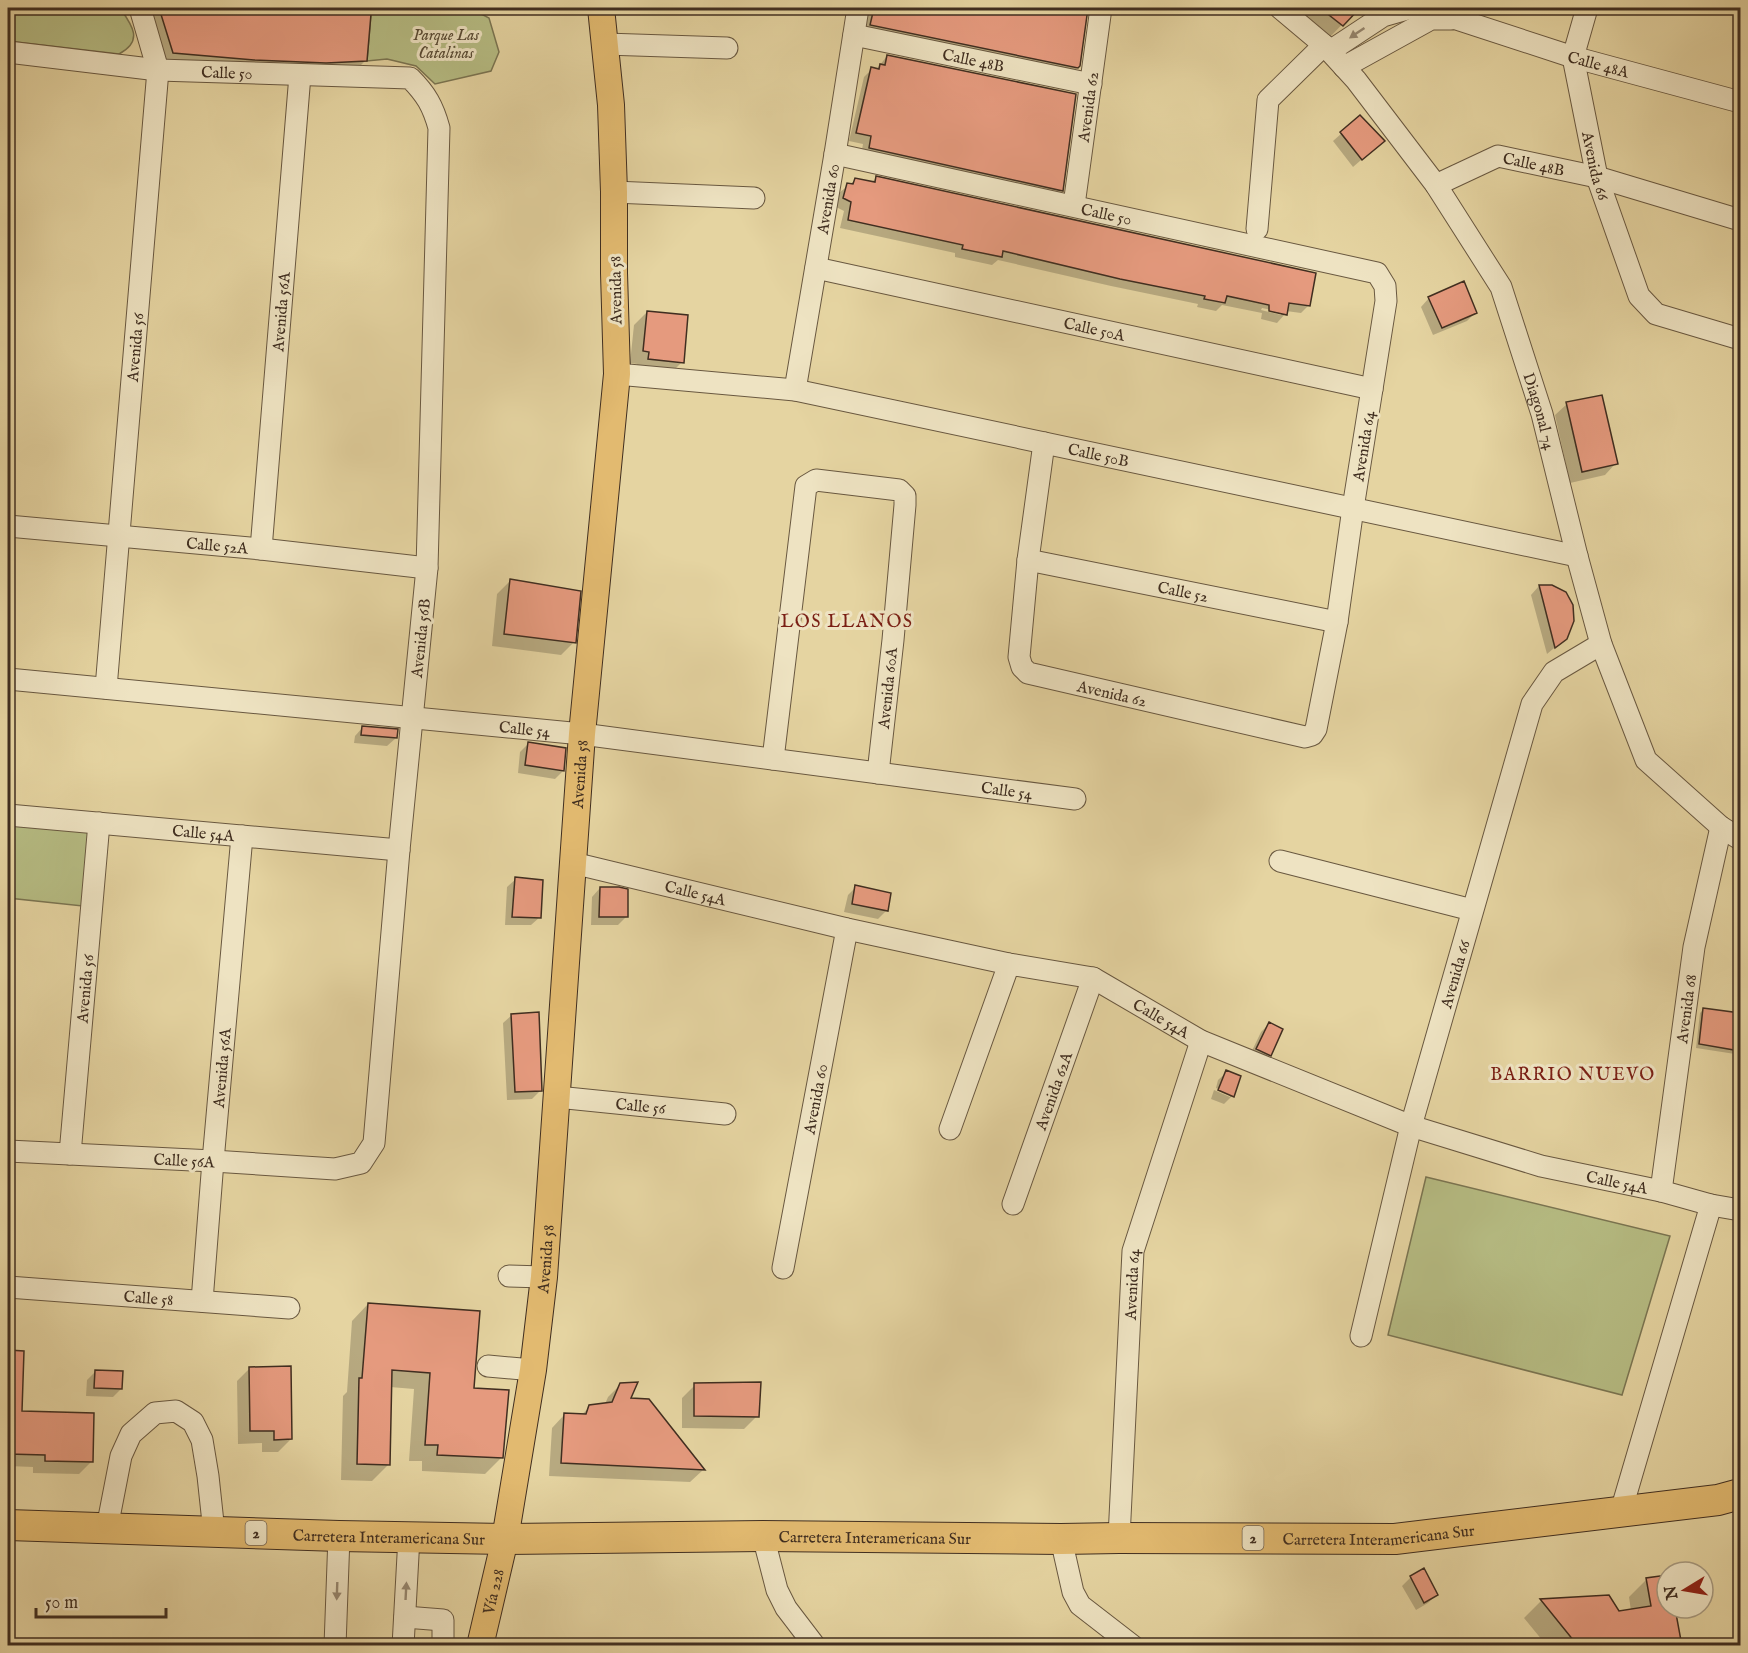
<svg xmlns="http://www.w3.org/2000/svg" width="1748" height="1653" viewBox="0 0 1748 1653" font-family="'IM FELL English',serif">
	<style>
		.green { fill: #b6bc83; stroke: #7b7552; stroke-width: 1.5 }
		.shadow { fill: #0003; fill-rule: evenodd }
		.building { fill: #e59a7e; stroke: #402e20; stroke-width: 1.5 }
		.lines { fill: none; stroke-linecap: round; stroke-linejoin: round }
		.minor-casing { stroke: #695840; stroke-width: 23 }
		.major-casing { stroke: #402e20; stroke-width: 28 }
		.highway-casing { stroke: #402e20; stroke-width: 32 }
		.minor { stroke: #eee3c2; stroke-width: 21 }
		.major { stroke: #e2ba70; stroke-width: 26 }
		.highway { stroke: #e2ba70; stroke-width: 30 }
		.oneway { fill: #978871 }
		.labels { text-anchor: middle; stroke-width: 6; stroke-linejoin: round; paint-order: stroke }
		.shield { fill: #eee3c2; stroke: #746451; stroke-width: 1.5 }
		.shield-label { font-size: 15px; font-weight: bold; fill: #402e20 }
		.park-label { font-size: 16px; font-style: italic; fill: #584a34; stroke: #eee3c2 }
		.street-label { font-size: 16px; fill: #402e20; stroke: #eee3c2 }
		.neighbourhood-label { font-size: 18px; letter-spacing: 1.5px; fill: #7a1f14; stroke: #eee3c2 }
	</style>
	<rect width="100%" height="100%" fill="#e5d4a1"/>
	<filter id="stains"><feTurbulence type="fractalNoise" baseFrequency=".00333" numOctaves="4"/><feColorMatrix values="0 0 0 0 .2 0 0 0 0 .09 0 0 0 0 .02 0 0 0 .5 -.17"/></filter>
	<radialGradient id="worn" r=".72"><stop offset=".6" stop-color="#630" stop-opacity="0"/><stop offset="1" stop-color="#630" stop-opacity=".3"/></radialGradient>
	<path class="green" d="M8 8H120C132 25 144 41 119 54L8 41Z
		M304 8H470L489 18 499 52 491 71 435 84 416 66 387 59 367 61 371 14Z
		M8 815 99 823 92 907 8 898Z
		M1426 1177 1670 1236 1622 1395 1388 1335Z"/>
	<path class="shadow" d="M130 8H289L369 16 366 60 348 78 156 70 145 34Z
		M858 8H1087L1079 66 1067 78 861 35Z
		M1292 8H1358L1329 38Z
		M887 56 1062 190 1053 199 861 156 863 144 849 141 864 77 872 69 876 70Z
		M1360 117 1383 141 1353 167 1333 141Z
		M876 178 1309 305 1301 313 1286 311 1285 314 1277 323 1261 319 1262 313 1222 305 1216 311 1197 307 1198 304 1111 286 998 260 992 265 955 257V253L840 228 844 211 836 207 839 193 855 180 871 183ZM1262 308 1281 312V315L1261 310Z
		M1429 298 1475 313 1467 321 1433 335 1421 307Z
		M647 312 682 362 669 375 636 371 637 364 630 363 634 325Z
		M1567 404 1616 463 1605 475 1570 483 1555 415Z
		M510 581 574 642 561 655 492 646 497 594Z
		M1539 586 1566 638 1547 654 1531 595Z
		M363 727 396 738 387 746 354 743 355 736Z
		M528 744 563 771 555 779 518 773 520 752Z
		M516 879 540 917 531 925H505L507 887Z
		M856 887 890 894 886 911 878 919 844 912 848 895Z
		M600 888 626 917 618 925H591L592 897Z
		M1704 1009 1740 1014 1739 1051 1735 1054 1696 1048 1700 1013Z
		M512 1015 540 1091 532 1099 507 1100 503 1023Z
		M1269 1024 1270 1055 1261 1063 1249 1057 1261 1032Z
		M1227 1072 1232 1096 1224 1104 1211 1099 1214 1090 1230 1097V1094L1216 1088 1218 1080Z
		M368 1304 473 1390 502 1457 485 1474 422 1471V1461H409L414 1389 390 1387 389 1464 372 1481 341 1480 343 1396 347 1392 352 1321Z
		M8 1352H22L20 1412 92 1461 79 1474 33 1473V1467L8 1466Z
		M250 1368 291 1439 278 1452H262V1443L238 1444 237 1381Z
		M95 1372 121 1389 113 1397 86 1396 87 1380Z
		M621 1384 629 1400 703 1470 690 1482 549 1476 552 1428 564 1415 580 1416 590 1407 605 1404 608 1397Z
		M695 1385 757 1416 744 1429 682 1428V1398Z
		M1423 1570 1436 1595 1428 1603 1416 1610 1402 1586 1411 1577Z
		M1667 1576V1608H1682L1675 1615 1680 1646H1547L1524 1618 1541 1601 1608 1597 1619 1613 1631 1611 1629 1597 1646 1580Z"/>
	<path class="building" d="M159 8H304L371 14 367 61 326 63 254 60 173 53Z
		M874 8H1088L1080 66 1078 68 870 25Z
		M1320 8H1360L1343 26Z
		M887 55 1076 94 1063 191 869 148 871 136 856 133 871 67 879 69 880 64 885 65Z
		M1360 115 1385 141 1362 160 1340 132Z
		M876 176 1316 273 1310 306 1289 303 1287 315 1269 311V305L1246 300 1227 296 1225 303 1204 299 1205 296 1120 279 1003 251 1002 257 962 249 963 245 848 220 851 202 843 198 847 183 853 184 855 178 875 182Z
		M1464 281 1477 313 1442 328 1428 297Z
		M647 311 688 315 684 363 648 359 649 352 643 351Z
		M1602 395 1618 464 1582 472 1566 402Z
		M510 579 581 591 576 643 504 634Z
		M1539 585H1552L1566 592 1573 605 1574 621 1567 639 1555 648Z
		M362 726 398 729 397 738 361 735Z
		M528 742 566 748 564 771 525 765Z
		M515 877 543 880 541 918 512 917Z
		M855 885 891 893 888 911 852 904Z
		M600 887H619L628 889V917H599Z
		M1703 1008 1740 1013V1051L1699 1044Z
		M539 1012 542 1091 515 1092 511 1014Z
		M1269 1022 1283 1029 1271 1056 1256 1049Z
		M1226 1070 1241 1076 1234 1097 1218 1090Z
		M368 1303 480 1311 474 1388 509 1390 503 1458 437 1455 438 1445H425L430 1373 392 1370 390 1465 357 1464 359 1378H362Z
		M8 1350 24 1351 22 1411 94 1413 93 1462 45 1461V1455L8 1454Z
		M291 1366 292 1439 274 1440V1431H250L249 1367Z
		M95 1370 123 1371 122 1389 94 1388Z
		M638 1382 631 1398 649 1399 705 1470 561 1463 564 1413 586 1414 589 1405 612 1402 620 1383Z
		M761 1382 759 1417 694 1416V1383Z
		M1424 1568 1438 1595 1424 1603 1410 1576Z
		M1667 1575V1608H1675L1682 1646H1578L1540 1599 1609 1595 1619 1611 1651 1606 1646 1578Z"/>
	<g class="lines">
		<g class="minor-casing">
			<g id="minor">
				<path id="s1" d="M1280 8 1324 45 1356 80 1436 185 1501 287 1542 414 1577 556 1601 644 1646 760 1721 827 1740 839"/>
				<path id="s2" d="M1423 8 1573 57 1740 102"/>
				<path id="s3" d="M1587 8 1573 57 1597 177 1639 296 1656 314 1740 339"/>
				<path id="s4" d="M854 35 1091 84"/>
				<path d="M605 44 727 48"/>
				<path d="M1330 51 1383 16 1411 8"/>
				<path id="s5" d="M8 52 158 70 410 78C426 94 433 106 439 128L427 568 399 850 374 1143 361 1163 335 1169 213 1161 8 1151"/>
				<path d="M1344 67 1431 19H1451"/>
				<path id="s6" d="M835 154 1377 273 1385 286 1386 301 1353 508 1337 622 1316 729 1312 735 1305 737 1028 673 1022 667 1019 657 1028 560 1044 443"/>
				<path id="s7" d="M1436 185 1498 156 1597 177 1740 220"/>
				<path d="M614 192 754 198"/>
				<path id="s8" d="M1074 205 1101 8"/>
				<path d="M1257 229 1268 100 1324 45"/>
				<path id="s9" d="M816 268 1372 389"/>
				<path id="s10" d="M617 374 795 390 1577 556"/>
				<path id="s11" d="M795 390 835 154 858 8"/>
				<path id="s12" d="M8 526 261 549 427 568"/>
				<path id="s13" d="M261 549 300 75"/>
				<path id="s14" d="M1028 560 1337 622"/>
				<path id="s15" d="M8 679 582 734 1075 799"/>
				<path id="s16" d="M106 688 158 70 140 8"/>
				<path d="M773 759 806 486 816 480 899 490 905 496V505L893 640 878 773"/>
				<path id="s17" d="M8 815 399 850"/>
				<path d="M1280 861 1472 910"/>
				<path id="s18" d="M573 863 847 929 1009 964 1093 978 1201 1041 1411 1126 1541 1166 1661 1191 1711 1205 1740 1210"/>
				<path id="s19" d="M557 1097 725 1114"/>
				<path d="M950 1129 1009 964"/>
				<path id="s20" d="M70 1154 99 823"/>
				<path id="s21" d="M1661 1191 1694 947 1721 827"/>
				<path id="s22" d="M1013 1204 1093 978"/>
				<path id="s23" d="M783 1268 847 929"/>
				<path d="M509 1276 544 1277"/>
				<path id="s24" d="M8 1287 289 1308"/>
				<path id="s25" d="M202 1301 213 1161 242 836"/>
				<path id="s26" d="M1361 1336 1411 1126 1532 704 1554 672 1601 644"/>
				<path d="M488 1366 533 1370"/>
				<path d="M1621 1511 1711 1205"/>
				<path d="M107 1528 121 1456 131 1434 155 1413 176 1411 193 1422 202 1440 208 1476 214 1532"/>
				<path d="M763 1536 777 1590 786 1608 815 1646"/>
				<path id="s27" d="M1119 1538 1133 1251 1201 1041"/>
				<path d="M1061 1539 1073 1592 1080 1605 1133 1646"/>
				<path d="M405 1617 443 1620V1646"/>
				<path d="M335 1646 339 1536"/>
				<path d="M403 1646 409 1537"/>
			</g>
		</g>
		<g class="major-casing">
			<g id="major">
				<path id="s28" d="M480 1646 505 1539 533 1370 544 1277 582 734 617 374 614 273V192L611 105 601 8"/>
			</g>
		</g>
		<g class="highway-casing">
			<g id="highway">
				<path id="s29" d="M8 1525 339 1536 505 1539 763 1536 1061 1539 1119 1538 1395 1539 1718 1500 1740 1494"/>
			</g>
		</g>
		<use href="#minor" class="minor"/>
		<use href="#major" class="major"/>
		<use href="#highway" class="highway"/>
	</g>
	<defs><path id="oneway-solid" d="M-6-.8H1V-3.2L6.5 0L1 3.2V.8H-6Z" transform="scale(1.5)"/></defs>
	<g class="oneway">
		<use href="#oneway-solid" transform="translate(1357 33) rotate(146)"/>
		<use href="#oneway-solid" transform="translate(337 1591) rotate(92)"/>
		<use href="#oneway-solid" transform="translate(406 1591) rotate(-87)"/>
	</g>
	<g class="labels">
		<g class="shield">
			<rect x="245.5" y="1521" width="21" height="24" rx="4.5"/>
			<rect x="1242.5" y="1526" width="21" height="24" rx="4.5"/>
		</g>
		<g class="shield-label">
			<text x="256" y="1538">2</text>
			<text x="1253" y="1543">2</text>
		</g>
		<g class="park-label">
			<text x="446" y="40">Parque Las<tspan x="446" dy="18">Catalinas</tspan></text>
		</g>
		<g class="street-label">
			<text dy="6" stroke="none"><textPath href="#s4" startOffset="122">Calle 48B</textPath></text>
			<text dy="6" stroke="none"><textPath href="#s2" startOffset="184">Calle 48A</textPath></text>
			<text dy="6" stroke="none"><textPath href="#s5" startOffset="220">Calle 50</textPath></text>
			<text dy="6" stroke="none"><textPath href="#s8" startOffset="99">Avenida 62</textPath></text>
			<text dy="6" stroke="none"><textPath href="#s7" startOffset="105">Calle 48B</textPath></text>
			<text dy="6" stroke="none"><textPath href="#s3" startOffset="162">Avenida 66</textPath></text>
			<text dy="6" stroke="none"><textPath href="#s11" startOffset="194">Avenida 60</textPath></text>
			<text dy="6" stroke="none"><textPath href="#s6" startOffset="278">Calle 50</textPath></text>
			<text transform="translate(615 290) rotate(-91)" y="6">Avenida 58</text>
			<text dy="6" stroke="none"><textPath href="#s13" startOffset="238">Avenida 56A</textPath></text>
			<text dy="6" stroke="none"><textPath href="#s9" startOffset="285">Calle 50A</textPath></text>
			<text dy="6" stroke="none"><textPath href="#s16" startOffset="342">Avenida 56</textPath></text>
			<text dy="6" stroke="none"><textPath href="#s1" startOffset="488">Diagonal 74</textPath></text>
			<text transform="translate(1363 446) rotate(-81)" y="6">Avenida 64</text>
			<text dy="6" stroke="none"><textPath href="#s10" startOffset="489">Calle 50B</textPath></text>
			<text dy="6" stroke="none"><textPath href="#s12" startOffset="210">Calle 52A</textPath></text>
			<text dy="6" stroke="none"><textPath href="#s14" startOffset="158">Calle 52</textPath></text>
			<text transform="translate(420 638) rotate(-84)" y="6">Avenida 56B</text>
			<text transform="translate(887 688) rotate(-84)" y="6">Avenida 60A</text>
			<text transform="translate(1112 693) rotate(13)" y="6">Avenida 62</text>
			<text dy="6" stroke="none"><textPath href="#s15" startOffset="519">Calle 54</textPath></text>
			<text dy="6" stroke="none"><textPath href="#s28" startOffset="879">Avenida 58</textPath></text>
			<text dy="6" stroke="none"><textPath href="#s15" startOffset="1005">Calle 54</textPath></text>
			<text dy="6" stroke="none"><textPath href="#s17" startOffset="196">Calle 54A</textPath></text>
			<text dy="6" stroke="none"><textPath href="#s18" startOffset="126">Calle 54A</textPath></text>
			<text dy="6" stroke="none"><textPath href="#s26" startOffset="374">Avenida 66</textPath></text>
			<text dy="6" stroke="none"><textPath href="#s20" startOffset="166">Avenida 56</textPath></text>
			<text dy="6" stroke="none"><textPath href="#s21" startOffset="184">Avenida 68</textPath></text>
			<text dy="6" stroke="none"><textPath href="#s18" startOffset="612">Calle 54A</textPath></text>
			<text dy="6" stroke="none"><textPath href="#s25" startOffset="234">Avenida 56A</textPath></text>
			<text dy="6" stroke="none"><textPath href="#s22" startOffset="120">Avenida 62A</textPath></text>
			<text dy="6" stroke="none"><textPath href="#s23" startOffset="172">Avenida 60</textPath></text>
			<text dy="6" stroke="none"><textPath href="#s19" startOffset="84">Calle 56</textPath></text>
			<text transform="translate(184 1160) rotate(3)" y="6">Calle 56A</text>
			<text dy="6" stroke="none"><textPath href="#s18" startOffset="1098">Calle 54A</textPath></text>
			<text dy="6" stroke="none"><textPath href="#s28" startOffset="393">Avenida 58</textPath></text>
			<text dy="6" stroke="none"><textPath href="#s27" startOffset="254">Avenida 64</textPath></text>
			<text dy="6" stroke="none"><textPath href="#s24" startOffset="141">Calle 58</textPath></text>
			<text dy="6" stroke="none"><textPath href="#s29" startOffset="1371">Carretera Interamericana Sur</textPath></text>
			<text dy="6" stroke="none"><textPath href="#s29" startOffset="381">Carretera Interamericana Sur</textPath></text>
			<text dy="6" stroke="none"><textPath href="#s29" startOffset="867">Carretera Interamericana Sur</textPath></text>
			<text dy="6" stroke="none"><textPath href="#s28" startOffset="56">Vía 228</textPath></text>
		</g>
		<g class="neighbourhood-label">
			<text x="847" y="627">LOS LLANOS</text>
			<text x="1573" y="1080">BARRIO NUEVO</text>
		</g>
	</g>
	<rect width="1748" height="1653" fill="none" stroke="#e5d4a1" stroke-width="30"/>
	<rect x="9" y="9" width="1730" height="1635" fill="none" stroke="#402e20" stroke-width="3"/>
	<rect x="15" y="15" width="1718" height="1623" fill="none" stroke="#402e20" stroke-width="1.5"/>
	<g transform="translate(1685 1590) rotate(259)"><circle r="28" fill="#eee3c2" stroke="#a89b81" stroke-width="1.5"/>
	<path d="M0-4.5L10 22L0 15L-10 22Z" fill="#8f2418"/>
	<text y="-9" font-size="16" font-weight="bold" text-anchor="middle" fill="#402e20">N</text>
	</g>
	<path d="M36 1608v9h130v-9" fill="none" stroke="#402e20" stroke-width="3"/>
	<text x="45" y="1608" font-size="18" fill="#402e20" stroke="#eee3c2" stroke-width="4.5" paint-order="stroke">50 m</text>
	<rect width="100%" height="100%" filter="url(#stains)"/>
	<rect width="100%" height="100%" fill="url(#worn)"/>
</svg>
